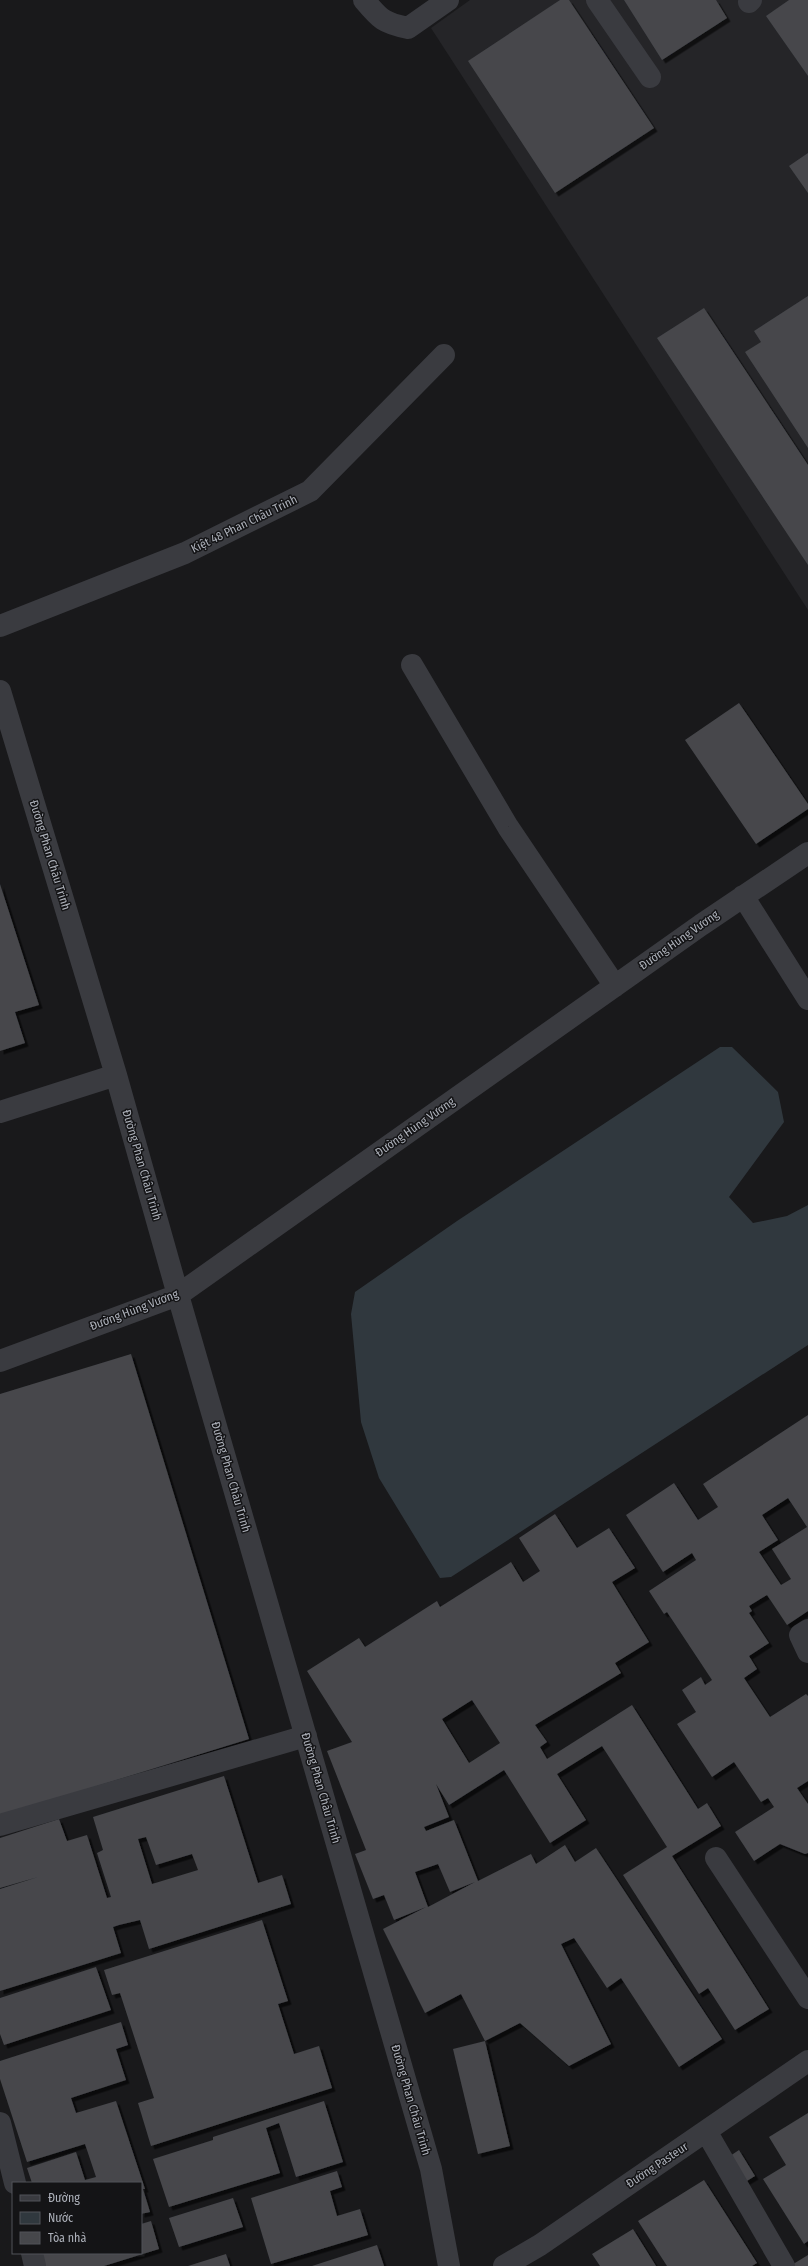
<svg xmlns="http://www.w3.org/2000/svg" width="808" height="2266" viewBox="0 0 808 2266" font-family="'Fira Sans Condensed',sans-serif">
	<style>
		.built { fill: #252528 }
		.water { fill: #30383e }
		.building { fill: #46474b; fill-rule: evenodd; filter: url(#shadow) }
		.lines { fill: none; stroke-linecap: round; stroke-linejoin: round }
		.minor { stroke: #3a3b40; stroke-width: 22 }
		.labels { text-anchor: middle; stroke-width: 3; stroke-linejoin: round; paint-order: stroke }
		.street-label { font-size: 12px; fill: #adb1ba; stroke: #141416 }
	</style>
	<defs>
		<filter id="shadow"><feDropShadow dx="3.5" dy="3.5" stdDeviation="0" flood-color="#0009"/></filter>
	</defs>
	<rect width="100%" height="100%" fill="#19191b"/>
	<path class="built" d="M470 0H808V610L431 28Z"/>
	<path class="water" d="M720 1047H732L778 1092 784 1122 729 1197 753 1223 787 1216 808 1205V1345L451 1577 440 1578 379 1478 361 1422 351 1314 355 1292 457 1221Z"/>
	<path class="building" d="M560 0H569L654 128 555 193 468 61Z
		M624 0H716L727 18 662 60Z
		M789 0H808V76L766 16Z
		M808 153V193L789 166Z
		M808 296V448L745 352 761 342 754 331Z
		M704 308 808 465V565L657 338Z
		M739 703 808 804V809L756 844 685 740Z
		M0 884 39 1005 15 1012 25 1043 0 1051Z
		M131 1354 249 1739 0 1816V1394Z
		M808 1415V1611L787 1625 767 1595 749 1606 752 1611 749 1613 769 1643 749 1656 757 1669 744 1678 770 1717 806 1694 808 1696V1781L797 1788 808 1804V1853L805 1854 780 1844 754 1861 735 1832 774 1807 768 1798 761 1802 734 1762 712 1777 677 1724 696 1712 682 1690 701 1677 705 1685 712 1680 667 1612 664 1614 649 1591 696 1560 692 1553 663 1572 626 1515 674 1483 698 1520 718 1507 703 1484ZM788 1498 807 1527 772 1549 791 1579 781 1585 759 1552 778 1540 762 1515Z
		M555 1514 577 1548 609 1528 635 1568 612 1582 649 1642 615 1663 621 1673 535 1725 547 1742 540 1747 547 1759 632 1705 698 1809 707 1803 721 1826 672 1856 769 2009 735 2030 708 1988 699 1994 623 1875 667 1847 602 1746 557 1774 586 1820 550 1843 504 1770 449 1805 436 1784 449 1817 424 1827 426 1831 454 1820 478 1881 531 1854 536 1864 565 1845 575 1862 596 1848 722 2039 679 2067 621 1978 607 1988 574 1938 561 1944 611 2044 569 2066 520 2023 485 2041 510 2146 478 2154 453 2049 485 2041 461 1994 425 2013 383 1929 426 1907 394 1920 384 1895 373 1899 355 1854 366 1850 327 1751 352 1742 307 1671 359 1638 365 1647 437 1601 440 1607 511 1562 523 1582 540 1571 519 1538ZM472 1700 500 1743 469 1763 442 1719ZM438 1864 450 1892 475 1882 428 1907 415 1872Z
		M224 1776 258 1883 282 1875 291 1904 149 1949 140 1920 119 1925 113 1927 121 1953 0 1991V1889L38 1877 0 1888V1838L59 1819 67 1841 87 1835 107 1898 111 1897 97 1853 103 1850 93 1817ZM146 1837 156 1865 192 1854 198 1870 152 1884 138 1839Z
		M262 1920 288 2001 278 2004 294 2054 319 2046 332 2088 151 2146 138 2103 154 2098 120 1993 112 1995 104 1970Z
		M96 1967 111 2010 4 2045 0 2034V1998Z
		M121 2022 128 2045 116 2049 126 2080 71 2098 76 2113 116 2101 145 2189H143L150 2212 141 2214V2183H32L27 2168 76 2152 85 2180 96 2177 85 2144 27 2162 0 2079V2061Z
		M324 2101 343 2162 296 2177 279 2123 266 2128 280 2173 169 2207 153 2159 213 2140V2137Z
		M808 2113V2241L804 2244 763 2179 786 2165 769 2137Z
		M739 2150 755 2176 737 2187 721 2162Z
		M337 2171 342 2187 330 2191 337 2216 360 2209 368 2235 271 2264 251 2198Z
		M704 2180 757 2263 752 2266H667L638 2221Z
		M233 2198 243 2227 179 2247 169 2218Z
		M151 2221 159 2249 104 2266H42L39 2255 47 2253H141V2224Z
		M633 2229 656 2266H600L592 2254Z
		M377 2245 384 2266H312Z
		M226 2254 230 2266H188Z
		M808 2255V2266H790Z"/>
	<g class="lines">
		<path class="minor" d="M364 0C380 19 383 23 408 28L448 0
			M597 0 650 77
			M749 2 751 0
			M0 626 185 553 310 491 444 355
			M412 665 508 827 615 986
			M0 691 116 1075 178 1295 431 2169 449 2266
			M743 896 808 999
			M0 1112 116 1075
			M0 1361 178 1295 701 925 808 853
			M808 1630 800 1635 808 1652
			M0 1825 306 1736
			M716 1858 808 1998
			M0 2123 15 2183
			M706 2131 784 2266
			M32 2253 35 2266
			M504 2266 540 2245 808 2061"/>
	</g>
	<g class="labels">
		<g class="street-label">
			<text transform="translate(244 524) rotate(-26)" y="4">Kiệt 48 Phan Châu Trinh</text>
			<text transform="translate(50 855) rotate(73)" y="4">Đường Phan Châu Trinh</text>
			<text transform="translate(679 940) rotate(-35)" y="4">Đường Hùng Vương</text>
			<text transform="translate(415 1127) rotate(-35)" y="4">Đường Hùng Vương</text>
			<text transform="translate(142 1165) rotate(74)" y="4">Đường Phan Châu Trinh</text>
			<text transform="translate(134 1310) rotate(-21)" y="4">Đường Hùng Vương</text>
			<text transform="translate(231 1477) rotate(74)" y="4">Đường Phan Châu Trinh</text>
			<text transform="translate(321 1788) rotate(74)" y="4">Đường Phan Châu Trinh</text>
			<text transform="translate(411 2100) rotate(74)" y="4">Đường Phan Châu Trinh</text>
			<text transform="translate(657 2165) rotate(-34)" y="4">Đường Pasteur</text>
		</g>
	</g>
	<rect x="12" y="2182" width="130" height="72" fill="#141416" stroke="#515358"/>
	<rect x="20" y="2195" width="20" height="6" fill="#3a3b40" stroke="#515358"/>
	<text x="48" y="2202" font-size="12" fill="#adb1ba">Đường</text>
	<rect x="20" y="2212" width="20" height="12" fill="#30383e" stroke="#515358"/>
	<text x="48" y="2222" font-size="12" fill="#adb1ba">Nước</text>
	<rect x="20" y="2232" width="20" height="12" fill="#46474b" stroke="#515358"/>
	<text x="48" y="2242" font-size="12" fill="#adb1ba">Tòa nhà</text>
</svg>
